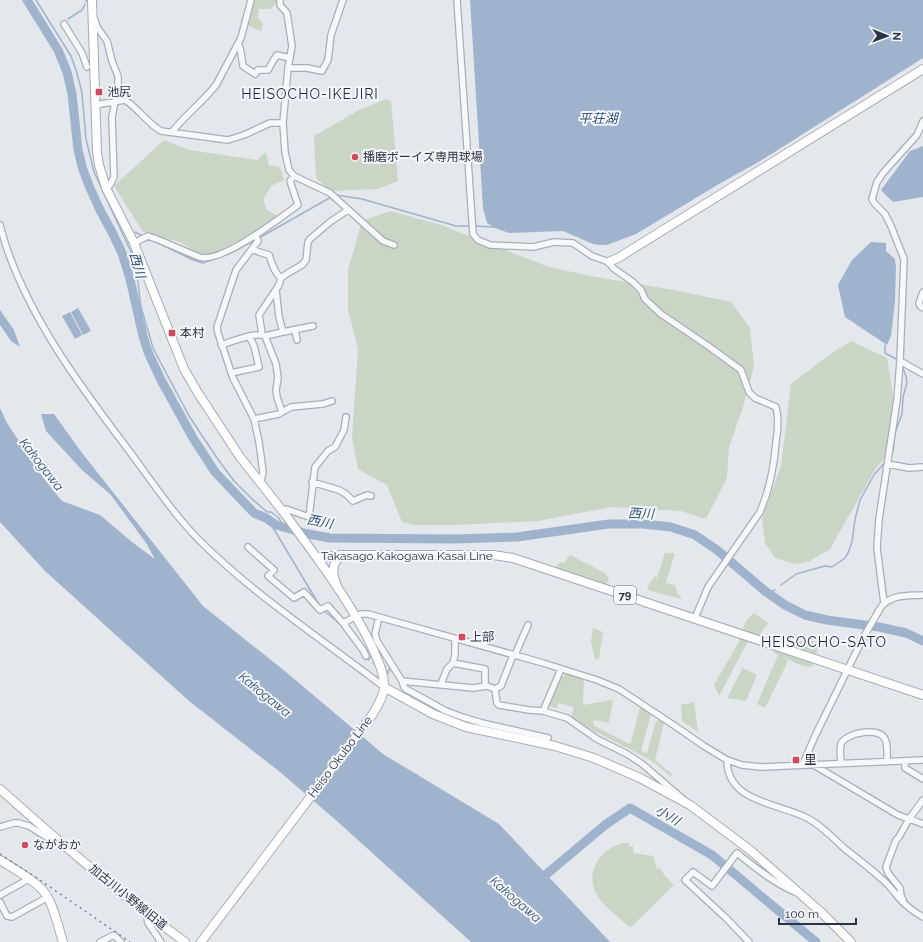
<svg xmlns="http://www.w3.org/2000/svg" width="923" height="942" viewBox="0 0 923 942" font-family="Raleway,'Noto Sans JP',sans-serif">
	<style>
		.green { fill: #c9d6c5 }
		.water { fill: #9fb4cc }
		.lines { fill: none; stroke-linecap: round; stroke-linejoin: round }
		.stream { stroke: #9fb4cc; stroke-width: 1.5 }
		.river { stroke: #9fb4cc; stroke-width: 9 }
		.street-tunnel { stroke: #bfc3cb; stroke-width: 5.5; stroke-dasharray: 5.5 3; stroke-linecap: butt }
		.street-casing { stroke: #a9aeb7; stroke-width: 8 }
		.secondary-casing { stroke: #a9aeb7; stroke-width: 10 }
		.primary-casing { stroke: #a3abb8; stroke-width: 10 }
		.street { stroke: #f7f8fa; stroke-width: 5.5 }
		.secondary { stroke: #fff; stroke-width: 8 }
		.primary { stroke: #fff; stroke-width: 8 }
		.rail { stroke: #7d8696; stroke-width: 1.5; stroke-dasharray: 2 4; stroke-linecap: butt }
		.poi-dot { fill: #d1495b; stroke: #f4f6f9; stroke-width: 1.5 }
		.labels { text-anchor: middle; stroke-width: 4; stroke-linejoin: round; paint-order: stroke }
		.shield { fill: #f4f6f9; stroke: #676e7b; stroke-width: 1 }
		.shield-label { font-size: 11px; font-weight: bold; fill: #2b3445 }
		.poi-label { font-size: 12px; fill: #2b3445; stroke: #f4f6f9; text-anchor: start }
		.street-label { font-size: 12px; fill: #2b3445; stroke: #f4f6f9 }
		.water-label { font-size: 13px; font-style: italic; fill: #34527a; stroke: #f4f6f9 }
		.quarter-label { font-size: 14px; letter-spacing: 1px; fill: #1d2536; stroke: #f4f6f9 }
	</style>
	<rect width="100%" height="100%" fill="#e4e7ec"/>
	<path class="green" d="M253 0H278L277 3 270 9H259L258 18 263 23 261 31 246 25Z
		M386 99 391 101 398 181 378 189 330 191 316 178 314 136 361 109Z
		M164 140 189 150 257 160 266 152 269 165 280 167 284 180 271 186 263 200 267 210 278 216 255 232 209 255 200 254 180 242 143 232 114 186Z
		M390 211 441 225 549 267 591 276 674 290 731 302 750 328 754 366 743 407 729 447 727 478 706 519 681 511 611 507 538 521 456 525H414L402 522 387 485 358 469 352 437 358 349 348 309V270L362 221Z
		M851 341 887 358 895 407 886 457 876 468 830 549 810 561 802 563 795 564 775 558 765 543 762 518 781 466 791 384 826 357Z
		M665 553H675L666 583 675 585 678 594 682 599 647 590 649 584 655 576 657 578Z
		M570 555 605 573 609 578 607 584 556 568 558 563H564Z
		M754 613 768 623 758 637 742 631 746 621Z
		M593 628 603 632 599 659H595L591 641Z
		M777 637 798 641H821L816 654 777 641Z
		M741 638 748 641 719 696 714 685Z
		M774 648 814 662 812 667C797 666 795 662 782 656L788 661 765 708 757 704 778 655 773 652Z
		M743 668 757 675 746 701 727 698Z
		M567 673 584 678 583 705 613 700 609 723 594 720 593 725 629 744 631 743 640 707 651 714 641 751 647 753 655 724 658 719 664 723 655 760 672 774 671 777 656 764 641 755 571 719 574 707 559 703 557 708 548 706C552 696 557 679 567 673Z
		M694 702 698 732 682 721 681 705Z
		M623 843H629V846H633V853L653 856 657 869 660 868 665 876 674 885 631 927 628 926C618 916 604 907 597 895 584 873 600 849 623 843Z"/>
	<path class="water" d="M470 0H923V58L762 160 719 184 636 234 607 245H600L593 244 563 231 509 233 495 228 487 223 483 208Z
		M923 146V197L893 202 881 190 910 151Z
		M871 242 886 243V251L895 259 896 267 895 301 891 336 887 345 845 317 838 285 852 260Z
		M78 308 91 331 83 335 71 312Z
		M0 310 14 330 20 347 11 341 0 325Z
		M70 312 82 335 75 339 62 316Z
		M0 408 7 423 44 479 62 501 100 515 132 542 155 559 146 543 111 495 82 470 46 431 41 414H54L82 453 203 606 286 672 383 754 499 824 610 942H471L338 822 280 772 189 701 45 571 0 522Z"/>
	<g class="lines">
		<path class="stream" d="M36 0 71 56 77 73 82 93 86 139 94 172 131 252 137 274 141 307 153 348 189 416 217 458 234 481 253 500 267 512H271L278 517 284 527
			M86 1V0
			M68 19 82 10 85 4
			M336 195 362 199 456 226H470
			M474 226 494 227
			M135 232 143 236
			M259 238 333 196
			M150 239 193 260 203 263 216 258
			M227 254 256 240
			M885 345V353L898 360
			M891 456 893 451 895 433 902 414 903 397 907 383 906 376 902 366
			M269 521 318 603
			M781 585 796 574 825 566 832 567 845 558 848 553 852 542 855 519 860 500 874 475 886 461
			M768 593 775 590
			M324 611 338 622"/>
		<path class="river" d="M27 0 58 50 67 72 72 94 78 150 83 170 90 188 100 210 113 234 122 253 130 279 143 336 148 352 161 380 193 438 215 472 254 513 266 518 276 525 308 534 330 538 455 539 517 537 609 524H643L671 527 695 535 717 550 765 591 785 605 805 615 827 620 879 627 906 633 923 641
			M536 883 605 825 630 808 712 855 816 942"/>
		<path class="street-tunnel" d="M366 656 390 672"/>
		<g class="street-casing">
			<path id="street" d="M280 0V5L287 13 292 46 288 68 283 123 285 152 289 170 294 176 330 193 383 241 394 245
				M457 0 473 234 478 240 490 245 533 247 554 242 573 243 592 256 609 262 613 268 633 282 641 290 645 299 661 314 711 348 741 370 749 392 755 398 776 407C779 419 778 430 776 442 774 467 770 489 760 512L708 587 695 618
				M95 20 97 27 107 41 112 61 118 76V87L112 117 114 177 110 185 106 188
				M64 24 82 53 87 67
				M237 45 240 47 243 66 255 74 258 70H268L273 61 277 55 290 58
				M288 68H307L322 71 328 60 331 35 343 0
				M95 105 125 100C138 108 147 123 161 131L228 140 244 135 270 123H283
				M172 132C185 115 203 102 216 85L241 38 251 0
				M0 225C2 232 4 239 6 246 31 320 80 386 127 448 151 480 173 514 201 542 257 597 323 640 384 687
				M256 236 258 241 236 270 217 327 218 333 233 378 254 419 259 442 263 472 261 482
				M134 243 148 236 159 240 199 257C221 264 280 218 298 205L290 181 294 176
				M252 249 259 252 269 255C272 263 274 273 281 278
				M923 292 919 303 920 306 923 308
				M295 330 297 340
				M283 332 313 326
				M262 334 259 315 279 285 281 278 288 273 302 265 306 260 308 242 310 239 330 222 348 210
				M221 345C231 342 257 331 265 336L283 332 279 317 276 290
				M900 361 923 374
				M231 373 259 367 254 346 249 336
				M282 412 291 407 323 404 332 401
				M254 419 279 414 282 412 277 397 276 390 278 378 276 364 265 336
				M888 464 909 468 923 467
				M312 482 339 490 346 494 353 501 367 495 371 496
				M283 511 286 509 309 517 315 467 328 451 335 447 344 430 346 417
				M248 547 274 570 268 576 294 598 304 592 320 610 328 606 343 623 361 614H368L543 663 597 680 619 689 675 726 704 746 727 760 742 765 761 767 923 760
				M884 603 877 548 879 519 897 400 900 361 904 259 891 226 885 214 875 204 872 199 877 182 883 173 917 135 923 121
				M379 617 375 634 377 641 402 681 473 688 487 686 495 689 497 703 499 705 529 710 543 711 567 718 597 739 627 754 641 763 683 799
				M343 623 363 650 366 656
				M515 655 528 625
				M453 663 485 669V686
				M402 681 404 687 406 689 446 711 462 717 482 723 548 738
				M441 684 447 669 453 663 455 654V639
				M495 689 501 686 513 655
				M543 711 561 669
				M727 760C727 802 777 803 805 817 820 824 833 838 845 849 858 859 871 869 883 880 889 885 894 892 899 898 906 906 914 912 923 917
				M905 761V768L923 779
				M841 763C841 757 839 750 841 744 845 733 879 726 885 739 888 745 887 754 887 761
				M803 764 815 736 863 638 881 607C891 594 908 596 923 595
				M812 764 898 815 923 824
				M0 827 14 823H18L29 826 48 838 57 840
				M0 895 29 879
				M903 900 901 896 900 888 888 873 886 867 896 840 899 837 909 819 923 800
				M0 902 7 916 12 917 48 897
				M146 914 148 923 161 942
				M100 942 114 935 121 942
				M749 942 726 918 685 880 693 872 712 886 737 853C754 867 774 883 795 892"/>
		</g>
		<g class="secondary-casing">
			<path id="secondary" d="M609 262 618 258 923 69
				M384 687 433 714 466 727 555 746 594 758 640 778 690 805 750 850 822 913 851 942
				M0 789C59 842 120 895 185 942
				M0 860C14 869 35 880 45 893 54 905 58 927 63 942
				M201 942 373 714C377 706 383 698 384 689 385 675 378 660 372 647 357 615 338 587 317 558"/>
		</g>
		<g class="primary-casing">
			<path id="primary" d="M92 0 97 152 99 165 106 188 134 243 184 369 198 393 240 457 285 514 317 558 341 555H493L513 558 923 695
				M337 586C332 574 331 565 341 555"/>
		</g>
		<use href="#street" class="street"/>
		<use href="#secondary" class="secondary"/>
		<use href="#primary" class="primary"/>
		<path class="rail" d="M0 854 34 876 130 942"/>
	</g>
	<g class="poi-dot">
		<rect x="95" y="88" width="8" height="8" rx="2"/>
		<circle cx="355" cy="157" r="4"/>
		<rect x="168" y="329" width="8" height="8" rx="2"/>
		<rect x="458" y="633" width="8" height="8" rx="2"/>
		<rect x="792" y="756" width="8" height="8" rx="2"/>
		<circle cx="25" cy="845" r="4"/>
	</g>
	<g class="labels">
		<rect class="shield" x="614" y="586" width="22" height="18" rx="3"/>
		<g class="shield-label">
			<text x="625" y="599">79</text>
		</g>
		<g class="poi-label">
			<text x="107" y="96">池尻</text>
			<text x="363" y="161">播磨ボーイズ専用球場</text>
			<text x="180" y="337">本村</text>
			<text x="470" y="641">上部</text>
			<text x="804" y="764">里</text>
			<text x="33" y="849">ながおか</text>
		</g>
		<g class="street-label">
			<text x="407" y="560">Takasago Kakogawa Kasai Line</text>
			<text transform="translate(340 757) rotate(-53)" y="4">Heiso Okubo Line</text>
			<text transform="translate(128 897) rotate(39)" y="4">加古川小野線旧道</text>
		</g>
		<g class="water-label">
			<text x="598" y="123">平荘湖</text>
			<text transform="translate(138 265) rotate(74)" y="5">西川</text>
			<text transform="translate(42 464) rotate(52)" y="5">Kakogawa</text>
			<text transform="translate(641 513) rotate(2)" y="5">西川</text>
			<text transform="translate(320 521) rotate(11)" y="5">西川</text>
			<text transform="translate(265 694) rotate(39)" y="5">Kakogawa</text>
			<text transform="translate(668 815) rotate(30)" y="5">小川</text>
			<text transform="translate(516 899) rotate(41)" y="5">Kakogawa</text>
		</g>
		<g class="quarter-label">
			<text x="310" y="99">HEISOCHO-IKEJIRI</text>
			<text x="824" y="647">HEISOCHO-SATO</text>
		</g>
	</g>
	<g transform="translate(887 36) rotate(91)" stroke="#f4f6f9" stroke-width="3" paint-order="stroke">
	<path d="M0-3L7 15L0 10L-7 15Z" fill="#2b3445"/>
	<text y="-6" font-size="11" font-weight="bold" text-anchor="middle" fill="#2b3445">N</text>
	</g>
	<path d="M779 918v6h77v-6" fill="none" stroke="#2b3445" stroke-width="2"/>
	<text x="785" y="918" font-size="12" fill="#2b3445" stroke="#f4f6f9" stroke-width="3" paint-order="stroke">100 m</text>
</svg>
